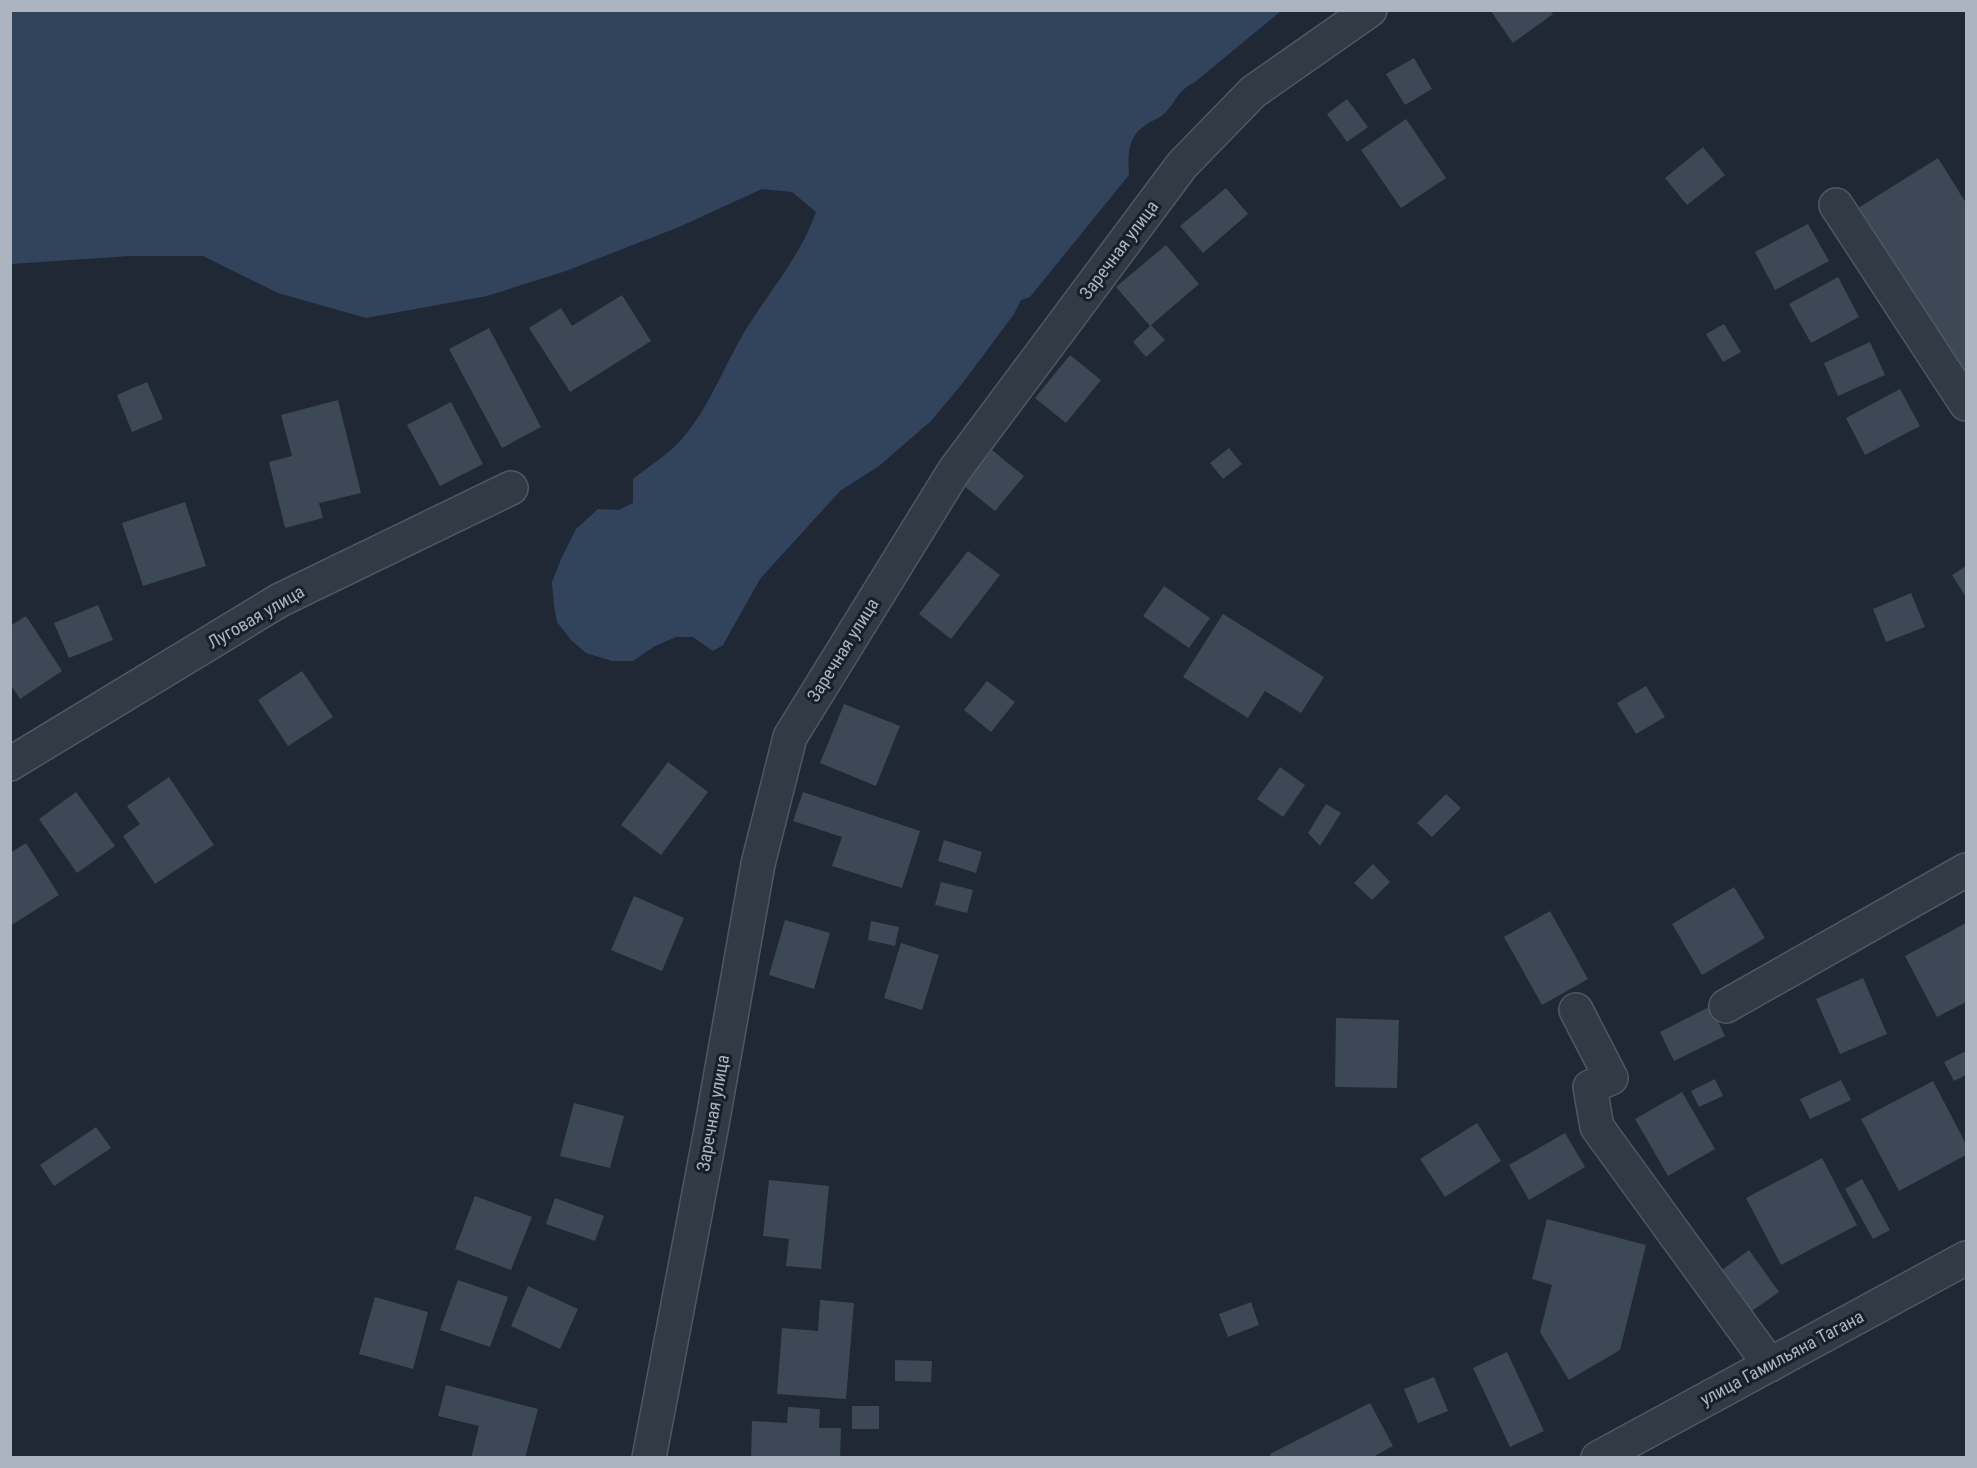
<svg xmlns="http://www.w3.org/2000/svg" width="1977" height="1468" viewBox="0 0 1977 1468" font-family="'Roboto Condensed',sans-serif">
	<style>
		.water { fill: #32435c }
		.building { fill: #3d4857 }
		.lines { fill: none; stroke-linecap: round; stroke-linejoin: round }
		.minor-casing { stroke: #505763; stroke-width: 36 }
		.minor { stroke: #323a45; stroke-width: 33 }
		.labels { text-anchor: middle; stroke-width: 6; stroke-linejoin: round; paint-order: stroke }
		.street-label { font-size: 18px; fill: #acb4c2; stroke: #181f29 }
	</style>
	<rect width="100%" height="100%" fill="#1f2834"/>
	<path class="water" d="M11 10H1281V11L1195 82C1176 92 1179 98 1166 112 1161 118 1152 120 1146 125 1127 137 1128 155 1129 175L1030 297 1021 300 1014 314 962 384 931 421 879 466 840 491 760 579 723 645 713 651 693 637H676L655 646 633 661H612L586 653 571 640 557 622 554 606 552 582 561 559 576 529 598 509 619 510 633 503V479C651 465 672 452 686 434 712 402 726 361 748 326 772 288 801 255 816 212L792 192 762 189 679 227 566 271 487 296 366 318 278 293 203 256H130L11 264Z"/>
	<path class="building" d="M1490 10H1550L1553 14 1513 43Z
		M1414 58 1432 89 1405 105 1386 74Z
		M1347 99 1368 127 1347 142 1327 114Z
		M1406 119 1446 178 1401 208 1361 150Z
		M1703 147 1725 175 1687 205 1665 178Z
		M1938 158 1966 203V381L1858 208Z
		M1226 188 1248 214 1203 253 1180 226Z
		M1808 224 1829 261 1775 290 1755 252Z
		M1166 245 1199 284 1150 326 1116 287Z
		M1838 277 1859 317 1811 343 1789 304Z
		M622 295 651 341 570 392 529 328 561 308 572 326Z
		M1724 324 1741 352 1723 362 1706 334Z
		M1151 325 1165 340 1146 357 1133 342Z
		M489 328 541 427 502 448 449 349Z
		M1870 342 1885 375 1838 396 1824 363Z
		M1070 355 1101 380 1066 423 1035 398Z
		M147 382 163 419 132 432 117 395Z
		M1900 389 1920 426 1865 455 1846 418Z
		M338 400 361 493 319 503 323 518 285 528 269 462 292 456 281 415Z
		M451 402 483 464 440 486 407 425Z
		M1229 448 1242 464 1223 479 1210 463Z
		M992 450 1024 476 995 511 964 486Z
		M185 502 206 566 143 586 122 523Z
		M968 551 1000 575 951 639 919 614Z
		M1966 566V597L1952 575Z
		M1164 586 1210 618 1189 648 1143 616Z
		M1911 593 1925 627 1886 642 1873 609Z
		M98 605 113 640 69 658 54 623Z
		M1223 614 1324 677 1301 713 1265 691 1248 718 1183 677Z
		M26 616 62 671 20 699 10 684V626Z
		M302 671 333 717 288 746 258 700Z
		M987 681 1015 702 991 732 964 710Z
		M1646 686 1665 717 1636 734 1617 703Z
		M844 704 900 726 876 786 820 763Z
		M668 762 708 792 661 855 621 825Z
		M1280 767 1305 785 1283 817 1257 799Z
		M169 777 214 845 155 884 123 836 140 824 127 806Z
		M76 792 115 846 77 873 39 819Z
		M803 792 920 831 902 888 832 866 842 837 793 821Z
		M1446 794 1461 808 1432 837 1417 823Z
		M1326 804 1341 813 1320 846 1308 833Z
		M944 840 982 852 976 873 938 861Z
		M26 843 59 895 10 926V853Z
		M1373 864 1390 882 1372 900 1354 883Z
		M941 882 973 890 967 913 935 905Z
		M1734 887 1765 938 1702 975 1672 924Z
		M634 896 684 918 662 971 611 950Z
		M1550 911 1588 979 1542 1005 1504 937Z
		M785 920 830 933 814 989 769 975Z
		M871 921 899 927 895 946 868 940Z
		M1966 923V1002L1937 1017 1905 956Z
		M901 943 939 955 922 1010 884 998Z
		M1863 978 1887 1034 1840 1054 1816 999Z
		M1711 1006 1725 1036 1674 1061 1660 1032Z
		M1336 1018 1399 1020 1397 1088 1335 1087Z
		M1966 1051V1075L1954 1081 1944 1062Z
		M1715 1079 1723 1096 1699 1107 1691 1091Z
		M1841 1080 1851 1100 1810 1119 1800 1099Z
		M1933 1081 1966 1144V1155L1899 1191 1861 1119Z
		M1682 1092 1715 1149 1668 1176 1635 1119Z
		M574 1103 624 1116 610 1168 560 1156Z
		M1477 1123 1501 1161 1445 1197 1420 1159Z
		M96 1127 111 1148 54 1186 40 1165Z
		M1565 1133 1585 1167 1529 1200 1509 1165Z
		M1822 1158 1857 1225 1781 1265 1746 1198Z
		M1862 1179 1890 1230 1873 1239 1845 1189Z
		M769 1180 829 1186 821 1269 786 1266 789 1239 763 1236Z
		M475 1196 532 1217 511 1270 455 1249Z
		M555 1198 604 1216 595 1241 546 1224Z
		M1547 1219 1646 1245 1620 1350 1569 1380 1540 1332 1552 1285 1532 1279Z
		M1749 1250 1779 1292 1752 1311 1722 1270Z
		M458 1280 508 1297 490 1347 440 1330Z
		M528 1286 578 1309 560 1349 511 1326Z
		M375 1297 428 1312 413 1369 359 1354Z
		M820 1300 854 1303 846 1399 777 1394 782 1328 818 1331Z
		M1251 1302 1259 1325 1228 1337 1219 1314Z
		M1507 1352 1544 1431 1510 1447 1473 1368Z
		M895 1360 932 1361 931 1382 895 1381Z
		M1434 1377 1448 1411 1418 1423 1404 1389Z
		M446 1385 538 1409 525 1458H471L479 1426 438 1416Z
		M1370 1403 1393 1446 1371 1458H1272L1270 1454Z
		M852 1406H879V1429H852Z
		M788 1407 820 1409 819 1428H841L840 1458H751L752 1421 787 1423Z"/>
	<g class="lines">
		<g class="minor-casing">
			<path id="minor" d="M1836 205 1966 404
				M10 764 280 600 511 488
				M1726 1006 1966 870
				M1576 1010 1611 1078 1590 1087 1597 1127 1770 1365
				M649 1458 711 1130 758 864 790 737 954 471 1182 165 1253 92 1370 10
				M1598 1458 1966 1258"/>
		</g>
		<use href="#minor" class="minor"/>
	</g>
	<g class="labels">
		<g class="street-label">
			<text transform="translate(1119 250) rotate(-53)" y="6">Заречная улица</text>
			<text transform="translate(256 617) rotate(-30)" y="6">Луговая улица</text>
			<text transform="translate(843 650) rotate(-58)" y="6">Заречная улица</text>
			<text transform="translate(713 1113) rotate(-80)" y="6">Заречная улица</text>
			<text transform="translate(1782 1358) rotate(-28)" y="6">улица Гамильяна Тагана</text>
		</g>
	</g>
	<rect width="1977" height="1468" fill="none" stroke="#acb4c2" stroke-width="24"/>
</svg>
